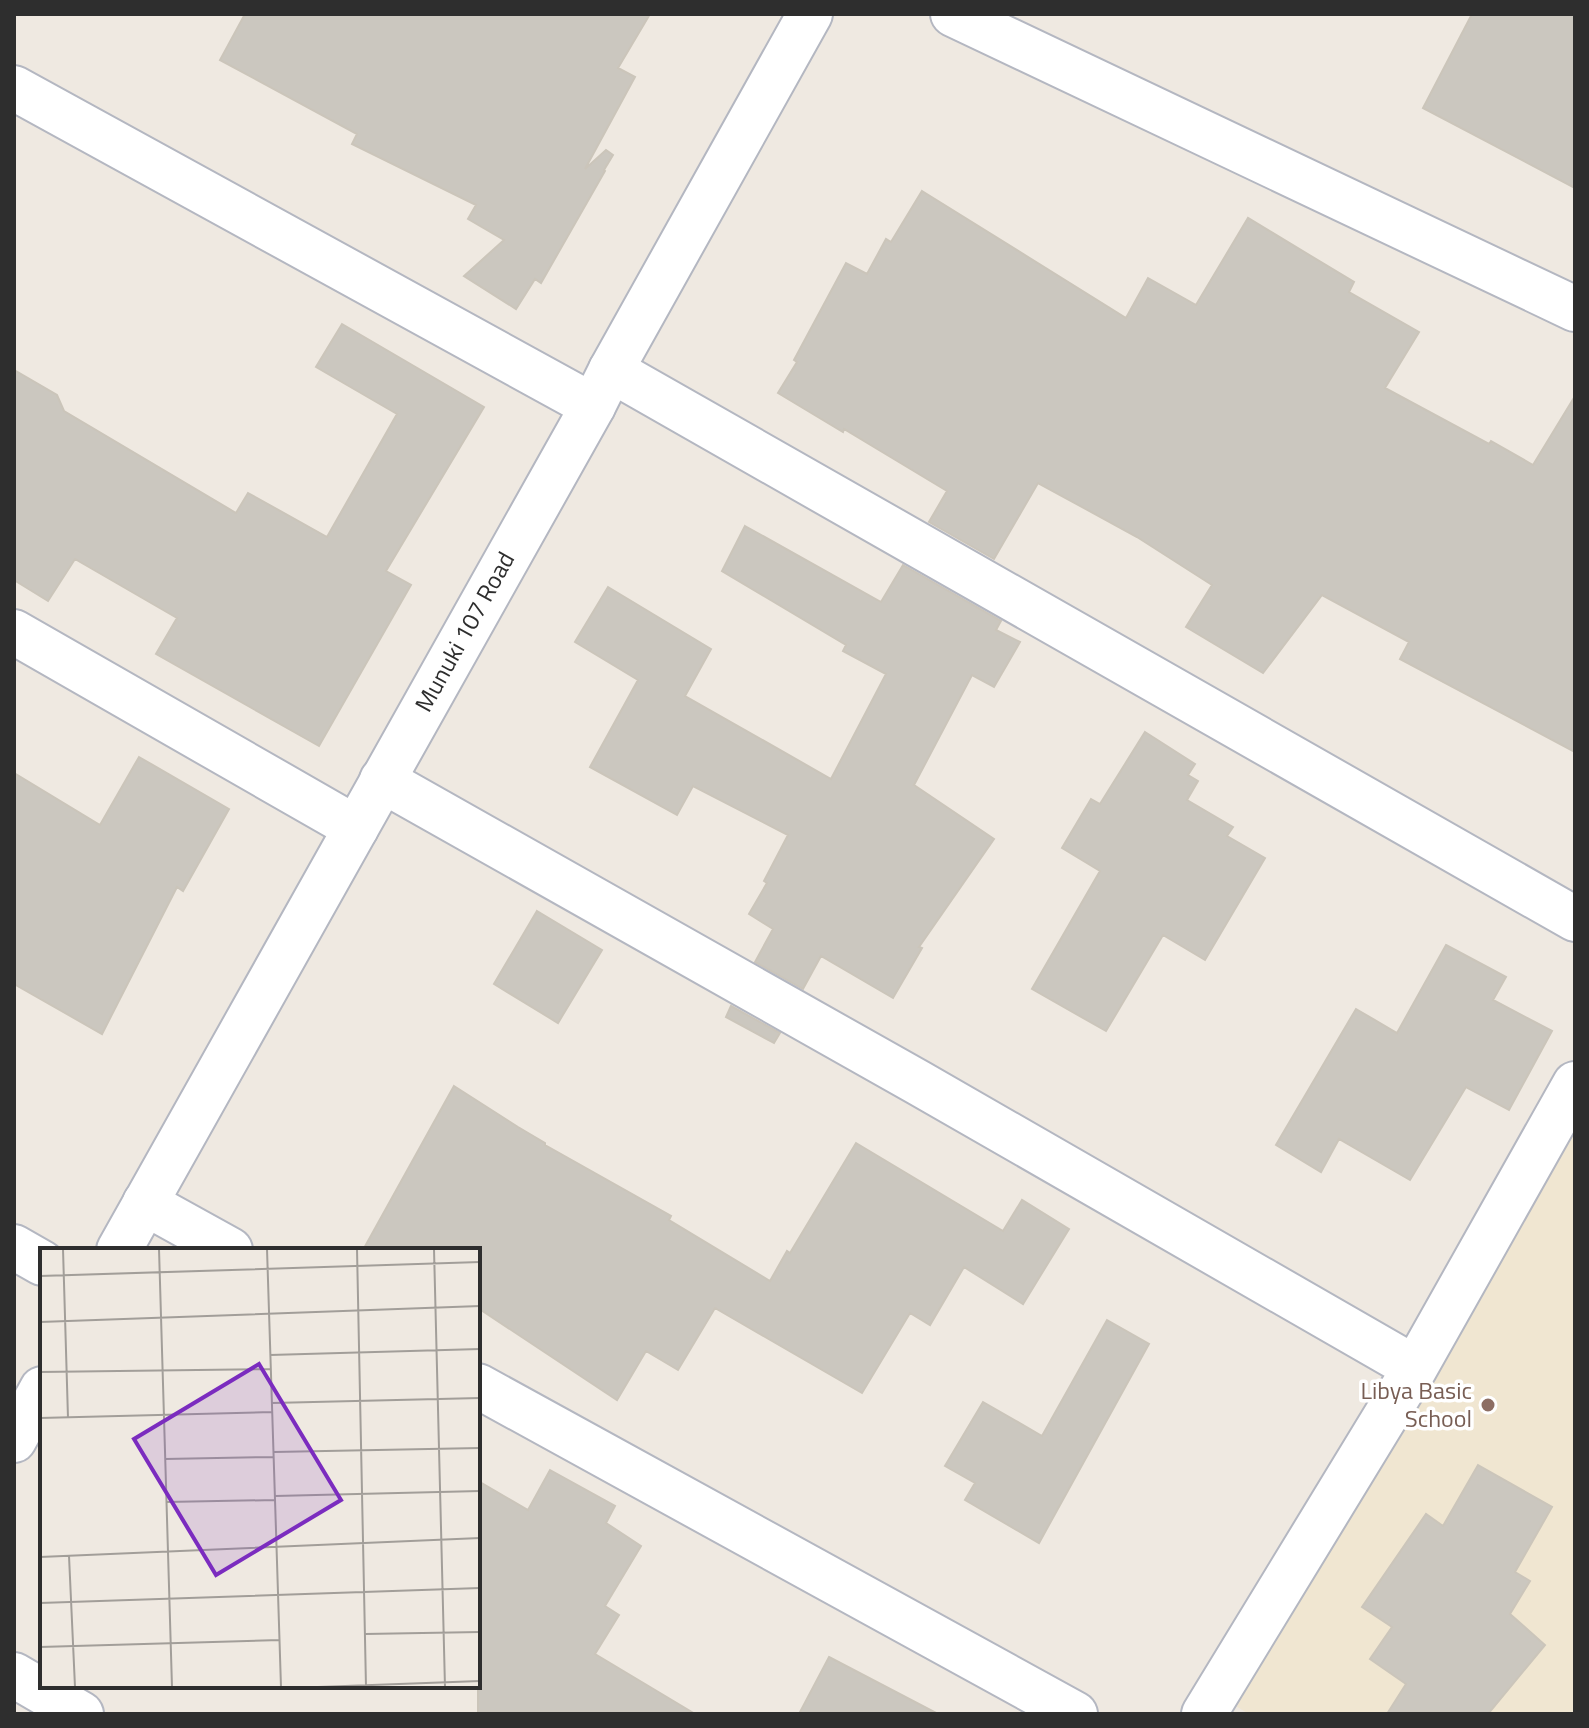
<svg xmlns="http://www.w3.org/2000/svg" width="1589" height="1728" viewBox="0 0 1589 1728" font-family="'Titillium Web',sans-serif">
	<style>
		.education { fill: #f0e6d1 }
		.building { fill: #cbc7bf; stroke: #cbc5ba; stroke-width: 2 }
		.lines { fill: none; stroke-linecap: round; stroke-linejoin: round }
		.minor-casing { stroke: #b4b7c1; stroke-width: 48 }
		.tertiary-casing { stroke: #b4b7c1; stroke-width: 48 }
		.minor { stroke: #fff; stroke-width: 44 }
		.tertiary { stroke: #fff; stroke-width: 44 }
		.education-dot { fill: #8d6e63; stroke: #fff; stroke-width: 3 }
		.labels { text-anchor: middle; stroke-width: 7; stroke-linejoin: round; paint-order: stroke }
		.street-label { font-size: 24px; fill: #2e2e2e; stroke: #fff }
		.education-label { font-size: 24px; fill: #785e54; stroke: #fff; text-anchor: end }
		.inset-road { fill: none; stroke: #a29e99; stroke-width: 2 }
		.view { fill: #7b2cbf; fill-opacity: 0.15; stroke: #7b2cbf; stroke-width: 4 }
		.inset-edge { fill: none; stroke: #2e2e2e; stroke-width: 4 }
	</style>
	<rect width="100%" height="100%" fill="#efe9e1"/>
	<path class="education" d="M1575 1108V1714H1249L1229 1702Z"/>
	<path class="building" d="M245 14H650L618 68 635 77 585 169 606 150 613 155 604 170 605 171 541 283 535 279 516 309 464 276 504 240 468 219 476 205 352 144 357 134 220 60Z
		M1472 14H1575V188L1423 108Z
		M922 191 1126 318 1148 278 1196 305 1248 218 1354 282 1349 292 1419 332 1385 388 1489 444 1491 441 1533 465 1575 396V752L1400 659 1409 642 1322 595 1263 673 1186 627 1212 585 1137 537 1038 483 994 559 929 522 947 491 844 429 843 432 778 393 797 362 794 360 846 263 867 274 886 239 891 242Z
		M342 324 484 407 386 571 411 585 319 746 156 654 177 618 75 559 48 601 14 580V370L57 395 64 411 236 513 248 493 327 537 397 414 316 367Z
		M745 526 881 602 903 565 1001 621 996 630 1020 642 994 687 972 675 914 785 994 839 919 947 922 948 893 998 821 956 803 989 755 962 773 929 749 914 767 883 764 881 788 835 693 786 677 815 590 767 638 680 575 642 608 587 711 649 685 696 831 779 886 674 843 651 846 645 722 571Z
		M1145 732 1195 764 1188 775 1198 781 1187 800 1233 827 1227 836 1265 858 1205 960 1163 935 1106 1031 1032 989 1100 871 1062 848 1091 799 1100 804Z
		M139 757 229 809 183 891 177 887 102 1034 14 984V773L100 825Z
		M537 911 602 950 558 1023 494 984Z
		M1446 945 1506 977 1493 1000 1552 1031 1509 1110 1466 1087 1410 1180 1339 1139 1321 1172 1276 1145 1356 1009 1397 1033Z
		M731 1006 780 1033 774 1043 726 1017Z
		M454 1086 518 1127 545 1143V1145L671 1216 669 1220 770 1281 787 1251 790 1253 856 1143 1003 1231 1022 1200 1069 1229 1023 1304 964 1267 930 1325 910 1313 862 1393 715 1308 678 1370 646 1351 617 1400 478 1308V1250H363Z
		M1107 1320 1149 1344 1039 1543 965 1500 975 1483 945 1466 983 1402 1042 1436Z
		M1478 1465 1552 1507 1515 1572 1530 1581 1510 1614 1545 1645 1488 1714H1387L1406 1684 1370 1659 1392 1627 1362 1607 1426 1514 1443 1526Z
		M550 1470 615 1506 606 1523 641 1546 605 1606 619 1615 595 1654 695 1714H478V1481L528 1510Z
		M829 1657 938 1714H799Z"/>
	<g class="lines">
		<g class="minor-casing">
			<path id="minor" d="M953 14 1575 309
				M14 88 593 406
				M611 370 1575 919
				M14 632 356 828
				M382 780 919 1083 1415 1368
				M145 1203 230 1250
				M14 1247 42 1263
				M478 1386 1075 1714
				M14 1675 81 1714
				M1204 1714 1415 1368 1575 1084"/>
		</g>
		<g class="tertiary-casing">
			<path id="tertiary" d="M119 1250 593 406 611 370 810 14
				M14 1440 42 1389"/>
		</g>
		<use href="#minor" class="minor"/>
		<use href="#tertiary" class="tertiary"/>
	</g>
	<circle class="education-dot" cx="1488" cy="1405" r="8"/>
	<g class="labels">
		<g class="street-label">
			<text transform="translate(465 632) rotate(-61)" y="8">Munuki 107 Road</text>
		</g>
		<g class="education-label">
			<text x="1472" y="1399">Libya Basic<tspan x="1472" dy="28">School</tspan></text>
		</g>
	</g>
	<g transform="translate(40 1248)">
		<rect width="440" height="440" fill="#efe9e1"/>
		<path class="inset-road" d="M23 1 28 170M119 1 132 439M227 1 241 439M317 1 326 439M394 1 405 439M0 28 440 14M0 74 440 58M230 107 440 101M0 124 231 121M232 155 440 150M0 170 232 164M234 204 440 200M125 211 234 209M235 248 440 243M126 254 235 252M29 308 35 439M0 309 440 290M0 355 440 340M325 386 440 384M0 399 240 392M278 439 440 433"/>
		<path class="view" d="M219 116 301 252 176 327 94 191Z"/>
		<rect width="440" height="440" class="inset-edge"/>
	</g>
	<rect width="1589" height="1728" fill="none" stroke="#2e2e2e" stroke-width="32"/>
</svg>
